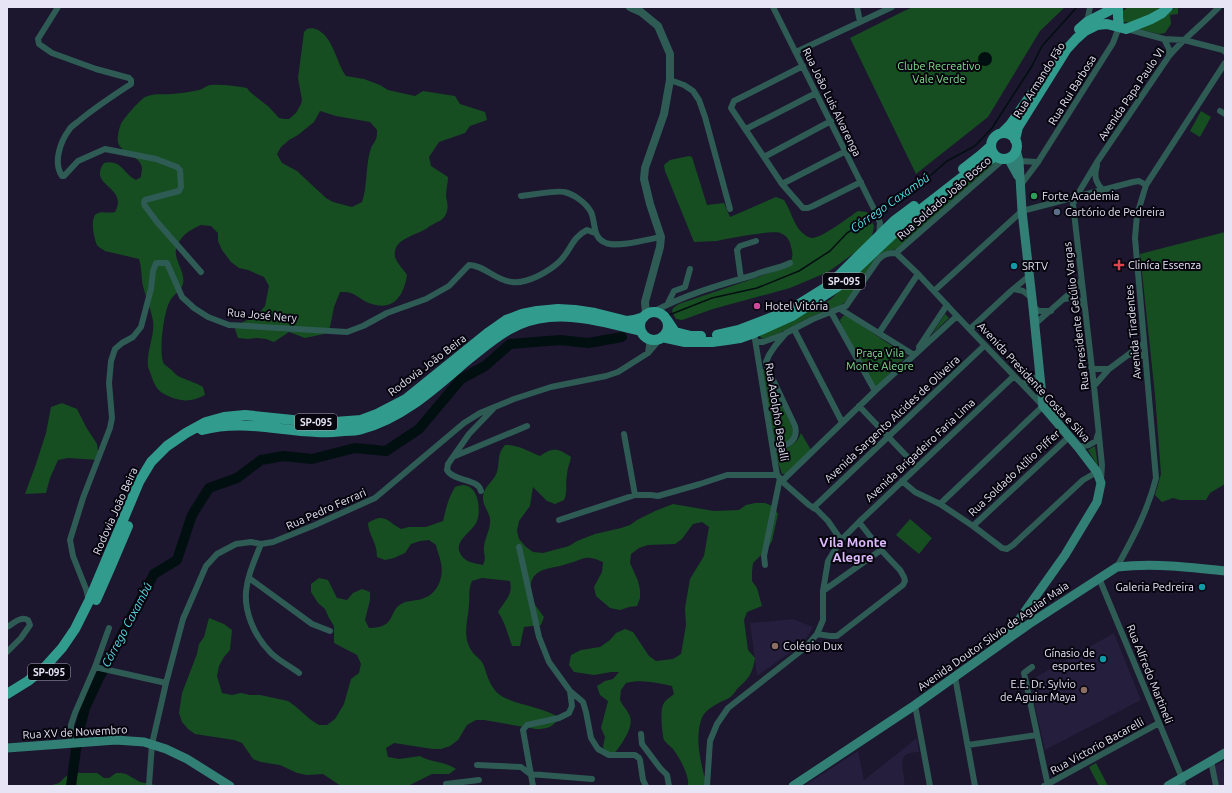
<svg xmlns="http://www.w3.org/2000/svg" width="1232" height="793" viewBox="0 0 1232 793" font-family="Ubuntu,sans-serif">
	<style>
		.built { fill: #251e3c }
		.green { fill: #164e22; fill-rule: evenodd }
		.water { fill: #020f11 }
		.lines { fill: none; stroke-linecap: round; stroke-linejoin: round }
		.stream { stroke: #020f11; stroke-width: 1.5 }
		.river { stroke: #020f11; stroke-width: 10 }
		.minor { stroke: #2e5b54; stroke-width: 6 }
		.tertiary { stroke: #2e5b54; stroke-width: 8 }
		.secondary { stroke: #328075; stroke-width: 9 }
		.primary { stroke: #319c8e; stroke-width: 10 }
		.leisure-dot { fill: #2e9e5b; stroke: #06050e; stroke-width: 1.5 }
		.service-dot { fill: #5c6f8a; stroke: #06050e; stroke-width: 1.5 }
		.health-dot { fill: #e0444e; stroke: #06050e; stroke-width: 1.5 }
		.culture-dot { fill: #0f9aa8; stroke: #06050e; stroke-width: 1.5 }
		.hotel-dot { fill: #d1479c; stroke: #06050e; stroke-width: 1.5 }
		.education-dot { fill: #8d6e63; stroke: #06050e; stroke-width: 1.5 }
		.labels { text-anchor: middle; stroke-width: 4; stroke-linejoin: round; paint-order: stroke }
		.shield { fill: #06050e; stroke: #a4a1b0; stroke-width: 1 }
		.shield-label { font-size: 10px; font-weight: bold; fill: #e7e4f5 }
		.park-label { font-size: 11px; fill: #82e08f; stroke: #06050e }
		.street-label { font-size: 11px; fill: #e7e4f5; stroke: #06050e }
		.poi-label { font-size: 11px; fill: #e7e4f5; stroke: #06050e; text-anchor: start }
		.water-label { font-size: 12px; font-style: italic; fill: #57dde9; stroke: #06050e }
		.quarter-label { font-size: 13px; font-weight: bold; fill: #dfb9fd; stroke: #06050e }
	</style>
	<rect width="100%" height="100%" fill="#1c162e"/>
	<path class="built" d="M793 619 813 627 808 636 795 649 757 676 750 623Z
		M1114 633 1141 700 1045 750 1029 681Z
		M917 738 919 752 909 753 904 756 902 762 905 786H804L858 751 864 780Z
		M1225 761V786H1218L1214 766Z"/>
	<path class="green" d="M913 7H1065L1040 31 988 117 916 174 850 38 902 12Z
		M1129 7H1164L1160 11 1132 23 1123 22C1121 13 1121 11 1129 7Z
		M1176 7H1178V14L1170 15 1171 24 1165 33 1159 34 1138 29 1162 16Z
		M312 28C333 32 335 61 346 76L364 79 380 85 388 90 415 96 423 91 455 96 460 104 485 112 487 120 470 126 465 133 439 142 429 157 431 166 448 177C448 183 446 189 446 196 447 202 449 207 446 214 443 221 438 221 432 225 429 226 427 229 424 230 413 236 392 240 395 257 397 263 404 270 407 275 404 295 394 311 372 304 358 300 357 291 340 292L334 307 330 327 324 334 305 338 289 332 274 342 266 339 257 338 248 339 238 338 235 329 243 322 252 318 259 313 265 306 269 286 264 277 248 270 239 268 231 262 222 250 218 241V233L211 226 201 225C192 229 182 234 178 244 170 257 186 270 183 284 181 291 173 295 170 301 164 310 158 354 164 364 165 365 167 366 169 368 172 370 175 374 178 376 186 380 195 382 203 387L205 395C194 401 185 402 173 398 161 393 157 391 152 378 151 374 149 370 148 367 146 352 155 336 153 321 151 309 146 298 143 286 141 277 142 268 139 259L105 251C103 249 99 248 97 245 94 239 90 219 96 214 102 210 108 214 115 212 129 186 87 186 104 163 122 159 123 174 136 180L141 177C141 174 142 170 142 168 141 156 120 153 118 142 117 138 119 128 121 124 123 119 140 100 145 97 154 93 163 95 172 94 181 93 191 92 199 90 203 89 206 86 210 85 222 84 235 86 247 88L250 92 269 107 279 118 284 119H289L296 113 301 104 302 100 298 78 304 32 307 29ZM320 111 336 116 370 122 377 130C377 133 377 137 376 139 375 142 372 145 371 148 365 166 368 185 362 202L352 207 333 202 326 198 297 171 282 163 277 154 281 147 289 140 298 135 314 122Z
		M1201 111 1211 117 1200 137 1190 131Z
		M689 156 692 157 707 205 724 203 730 217 776 197 784 200C790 209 792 219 798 228 801 232 807 238 813 238 823 237 849 217 858 211L867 212 874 226 872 237 860 249 828 272 790 288 713 309 682 320 676 319 672 312 673 308 679 304 787 267C792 261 794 256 791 247 790 241 787 235 780 233 772 230 733 238 721 240L717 241 694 242 665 171 664 165 670 160Z
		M1000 160 897 249 888 251 844 303C834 310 821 312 810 317 794 325 779 335 762 339L759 335 830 300 890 241 986 165Z
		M1225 232V484L1210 493 1206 500H1180L1173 498 1162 502 1155 495 1161 474 1155 395 1140 254Z
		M945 314 949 318 932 334Z
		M846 315 907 356 875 388 842 328 840 320 843 316Z
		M765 368 794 431C791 443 786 442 775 445L762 370Z
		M62 403 77 409 86 427 97 444 99 460 68 458 58 460 50 478 46 493 25 494 36 464 46 433 51 407Z
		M801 433 811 450 787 474H782L775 453C786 449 797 445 801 433Z
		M505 445C519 445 527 451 540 456 553 447 558 448 571 457 570 463 567 469 567 475 565 485 568 491 564 500L555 504 547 501 533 487 530 506 519 521 517 531 519 539 526 547 533 552 543 553 569 546 577 541 595 534 621 528 630 525 637 520 655 511 673 504 714 511 739 510 746 505 755 503H765L773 506 778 514 772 541 767 549 753 563 752 572V581L757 588 762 606 747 612 744 620 748 650 755 658C752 675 749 678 737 689 735 692 732 696 729 698 719 703 705 708 701 720 696 737 699 754 703 771 704 776 707 781 706 786H688C690 776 679 757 673 749 670 746 666 743 664 740 662 734 660 710 663 705 665 700 669 698 674 694L672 686C656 683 642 679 626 683L621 690 620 700C622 705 629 712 630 717 634 728 620 747 613 755H609L603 747 605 737 601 728 608 701 600 695 597 686 605 681 613 679 619 672H611L594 675 574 672 569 665 571 655 581 650 600 647 610 640 616 633 625 629 633 632 649 656 656 661 673 659 681 654 686 625 685 608 690 579 704 556 709 527 702 522 693 524 682 539 675 544 648 545 639 548 631 554 630 563 638 581 640 590V598L637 606 629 607 620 610 610 608 596 596 594 587 602 572 603 562C584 554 585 559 567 564 559 567 551 567 543 570 538 572 534 575 532 580 526 597 535 604 544 617L541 625 524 627 520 646H512C508 635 505 622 498 612 505 600 513 596 510 581L482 578 472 581C468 590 470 596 469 605 468 621 462 635 471 650 474 656 482 659 484 666 488 678 491 690 503 697 521 706 542 707 560 718 552 727 548 729 536 729L484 720H476L467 725 458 740 450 746 441 749H433L394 743 386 748 388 757 399 759 420 756C432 763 444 761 456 769L449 774H432L408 786H341L323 774 307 775 297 773 280 765 261 762 253 759 242 743 234 740 195 734 188 729 182 722 179 713 182 693 197 654 199 644 204 637 209 618 224 624 232 630 230 650 224 657 219 666 217 676 222 693 232 695 241 693 250 695H260L288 701 295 706 311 720 319 725H327L335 719 344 704 351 679 359 673 361 664 357 655 334 643V626L329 618 325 609 318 603 311 592V584L319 578 328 580 337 598 347 600 353 593 362 589 370 592V600L365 620 369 628C398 628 387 610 403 603 409 600 418 601 424 598 438 593 444 577 441 563 440 557 437 551 436 545L429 540 420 541 411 544 405 553 394 558 385 560 377 557C377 541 369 537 368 523 384 512 387 521 401 529L409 527H426L443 521C446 509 448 498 455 487 457 486 461 485 464 485 479 487 481 510 477 521 473 532 452 541 461 555 467 563 474 563 483 565 487 555 483 555 484 547 485 537 491 529 490 519 489 511 482 505 483 496 484 486 494 481 497 472 499 466 498 459 500 453 501 450 503 448 505 445Z
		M1095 446 1098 466 1088 450Z
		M910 519 932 538 919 554 896 535Z
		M1096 763 1107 784 1108 786H1099L1089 767Z
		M73 773H97L104 778H109L116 773H121L126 774 140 782 161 786H49L59 783 65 777Z"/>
	<path class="water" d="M978 59a7 7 0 1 1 14 0a7 7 0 1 1-14 0Z"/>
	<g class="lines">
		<path class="stream" d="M878 214 915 189 947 161 975 146 992 128 1032 66 1042 46 1077 7
			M669 315 712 298 757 288 799 271 830 251 847 233 875 216"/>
		<path class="river" d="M71 786 78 735 85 708 98 680 154 574 177 560 192 515 209 488 237 478 261 460 284 456 312 459 355 448 386 451 419 429 461 379 485 366 510 344 560 340 588 343 622 337"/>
		<path class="minor" d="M58 7 38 39 39 44 52 53 96 69 129 78 131 80V84C114 95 96 107 80 120 77 123 71 126 69 130 60 142 53 163 62 176H64L78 161 105 149 156 159 177 167 180 170 181 187 179 191 145 200 144 203 145 206 157 222 201 272
			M773 7 878 217 880 223 879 236
			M857 7 860 22
			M1087 22 1090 7
			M1127 29 1164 39 1184 40 1223 50 1225 52
			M1164 39 1169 49V56
			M796 52 892 7
			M803 66 734 101 731 108 782 184 803 208H808L813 206 861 182
			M670 80 684 85 693 91 699 100 705 117 730 209
			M1220 111 1225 114
			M746 129 816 93
			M764 157 831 121
			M1019 161 1038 162
			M1097 165C1094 176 1095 182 1103 190
			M782 184 846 151
			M1020 186 1038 162 1113 43 1119 27
			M521 196C530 195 558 190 564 192 574 194 586 203 591 212 596 223 592 238 606 243 617 248 649 239 661 237
			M896 253 918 274 957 316 1043 406 940 504
			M896 253 1005 158
			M741 279 737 250 740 246 756 241
			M1014 289 1023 291 1032 298
			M934 291 1022 211 1133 182 1139 181 1146 185
			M1065 299C1075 296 1078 299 1084 306
			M668 303 674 291 685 287 690 269
			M1033 307 1039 311H1051
			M840 309 914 355
			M653 312C684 295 719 285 754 275 765 270 778 269 790 263
			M831 312 875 391
			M1035 324 1078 286 1081 280
			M794 329 842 422
			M970 329 1011 291 1029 276
			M754 333 777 475 785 484 809 505 817 510 828 521 841 540
			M879 333 918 274
			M756 342H763L785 334
			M919 347 947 305
			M648 353 650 339
			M1128 355C1135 353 1140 354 1145 357
			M1091 367 1096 369H1109
			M1022 384 1032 380 1040 375
			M1094 386 1109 369 1144 343
			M859 406 917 467
			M624 434 635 495
			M1078 447 1089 445 1096 441 1098 434
			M773 449C786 446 799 442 795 426L767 367 766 362 769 355 775 346 786 333 813 319 846 306 878 260C884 254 888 253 896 253
			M455 456 527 426
			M1101 480 1102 465 1094 386 1073 204 1076 197 1097 162 1169 56C1184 38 1203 24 1219 7
			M782 481 875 391 957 316
			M902 481 915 492 940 504 973 526 1002 548 1007 549 1013 545 1083 480 1097 472
			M481 491C478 478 454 482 447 470L448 464 469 434 493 409
			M813 508 985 345
			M559 520 635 495H651L658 496 700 484 727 475H777
			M973 526 1070 436
			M261 544C256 557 249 571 247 585 242 609 254 636 271 653 279 661 290 666 299 673
			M519 547 539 637 549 662 570 691 572 706 569 713 559 718 527 725 523 730 533 786
			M765 565 764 556 780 478
			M1117 567C1133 538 1148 510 1156 478L1135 238 1137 215 1146 185 1225 63
			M249 578 312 624 330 631
			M1099 578 1182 778 1183 786
			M823 591 881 550
			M89 601 86 589 73 556 70 540 83 498 110 428 112 418 109 383 111 361 115 349 122 343 133 337 141 327 151 289 153 271 156 263H167L182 297 194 308 208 317 229 325 347 332 363 326 387 313 426 299 449 286 469 265C484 265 496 281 512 282 527 284 548 272 559 262 571 251 571 238 587 230L595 233
			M7 627C14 623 21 616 28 620L30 625 21 638 7 652
			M817 634 830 636H837L903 585 905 581 904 577 900 570 881 550 859 522
			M95 667 166 683
			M1032 667 1024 673 1048 786
			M955 677 975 786
			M570 691 583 702 586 712 591 738 598 749 609 755H635L639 758 640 760 643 780 646 786
			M915 705 930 786
			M641 734 642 744 660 768 667 775 669 786
			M71 743V725L75 713 95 667 109 628
			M968 745 1037 735
			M1211 761 1216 786
			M477 765 521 767 530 774 592 779
			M149 785 152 744 166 683 183 619 206 566 217 554 236 544 251 542 261 544 273 542 315 525 375 498 464 423 480 413 514 399 551 387 606 376 618 372 648 353 660 339
			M446 786V784L479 780
			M707 786 710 741 717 724 728 708 806 647 817 634 823 620V591L828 561 841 540 859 522 1014 376
			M1044 786 1159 723"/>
		<path class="tertiary" d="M630 7 641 12 658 26 670 54V80L664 114 645 168 644 179 650 204 661 237 660 247 645 302 646 315"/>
		<path class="secondary" d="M1008 158 1018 176
			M1004 641 1065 555 1097 502 1101 483 1097 472 1078 447 1043 406 1033 307 1022 211 1019 161 1016 150
			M7 748 116 740 144 742 166 749 187 759 230 786
			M793 786 915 705 1029 624 1117 567C1153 563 1189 567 1225 571
			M1168 786 1225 753"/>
		<path class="primary" d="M1118 7V17L1119 27
			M1079 29 1087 22 1116 7
			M1002 133 1010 125 1033 92
			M991 146a13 13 0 1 1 26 0a13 13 0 1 1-26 0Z
			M1015 140 1018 127 1066 50 1076 39 1085 31 1097 25 1107 24 1126 29 1151 19 1162 13 1168 7
			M963 169 981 155 991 146
			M640 326a14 14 0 1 1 28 0a14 14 0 1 1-28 0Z
			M667 320 675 332 691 336H701
			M717 335 739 330 788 311 828 286 894 221 914 206
			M662 337 685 342H712L727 340 740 338 754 333 792 316 837 287 911 217 965 175 996 156
			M202 430C242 419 277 431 317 432 326 433 335 432 344 431 350 431 356 431 362 429 404 418 437 386 470 358 495 338 515 320 549 317 579 314 612 324 641 331
			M96 600 111 566 128 526
			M7 694 28 681 44 668 62 648 75 629 89 601 139 482 151 462 167 446 186 433 206 422 224 417 245 415 322 423 361 420 377 414 406 399 489 332 506 320 522 314 537 311 558 309 575 310 595 313 627 321 634 320 644 317"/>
	</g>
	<circle class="leisure-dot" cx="1034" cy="196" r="4"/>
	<circle class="service-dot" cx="1057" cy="212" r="4"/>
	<path class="health-dot" d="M1117 259h4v4h4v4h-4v4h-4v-4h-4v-4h4z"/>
	<g class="culture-dot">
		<circle cx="1014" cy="266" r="4"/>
		<circle cx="1202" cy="587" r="4"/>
		<circle cx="1103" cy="659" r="4"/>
	</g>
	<circle class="hotel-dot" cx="757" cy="306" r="4"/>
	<g class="education-dot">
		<circle cx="775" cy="646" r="4"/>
		<circle cx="1084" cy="690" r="4"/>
	</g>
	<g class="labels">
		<g class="shield">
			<rect x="823" y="273" width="42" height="16" rx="3"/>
			<rect x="295" y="414" width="42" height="16" rx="3"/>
			<rect x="28" y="664" width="42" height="16" rx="3"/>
		</g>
		<g class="shield-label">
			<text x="844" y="285">SP-095</text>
			<text x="316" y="426">SP-095</text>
			<text x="49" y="676">SP-095</text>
		</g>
		<g class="park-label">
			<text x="939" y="70">Clube Recreativo<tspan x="939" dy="13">Vale Verde</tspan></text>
			<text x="880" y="357">Praça Vila<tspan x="880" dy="13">Monte Alegre</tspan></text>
		</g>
		<g class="street-label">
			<text transform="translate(1039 80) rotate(-58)" y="4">Rua Armando Fão</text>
			<text transform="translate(1072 90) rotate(-58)" y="4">Rua Rui Barbosa</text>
			<text transform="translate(1131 94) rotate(-56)" y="4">Avenida Papa Paulo VI</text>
			<text transform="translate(832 102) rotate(64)" y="4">Rua João Luis Alvarenga</text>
			<text transform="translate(944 198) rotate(-41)" y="4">Rua Soldado João Bosco</text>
			<text transform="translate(262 315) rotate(5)" y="4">Rua José Nery</text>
			<text transform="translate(1076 316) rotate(-97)" y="4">Rua Presidente Getúlio Vargas</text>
			<text transform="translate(1133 332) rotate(-95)" y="4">Avenida Tiradentes</text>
			<text transform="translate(427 365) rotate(-37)" y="4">Rodovia João Beira</text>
			<text transform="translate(1034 382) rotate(47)" y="4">Avenida Presidente Costa e Silva</text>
			<text transform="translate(777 412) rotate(81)" y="4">Rua Adolpho Begalli</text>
			<text transform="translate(892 419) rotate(-43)" y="4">Avenida Sargento Alcides de Oliveira</text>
			<text transform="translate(920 450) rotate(-43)" y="4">Avenida Brigadeiro Faria Lima</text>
			<text transform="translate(1014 473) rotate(-43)" y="4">Rua Soldado Atílio Piffer</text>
			<text transform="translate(326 509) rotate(-24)" y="4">Rua Pedro Ferrari</text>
			<text transform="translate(115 511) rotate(-66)" y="4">Rodovia João Beira</text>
			<text transform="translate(993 636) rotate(-35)" y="4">Avenida Doutor Silvio de Aguiar Maia</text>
			<text transform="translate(1150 674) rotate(68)" y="4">Rua Alfredo Martineli</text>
			<text transform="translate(75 732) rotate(-3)" y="4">Rua XV de Novembro</text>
			<text transform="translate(1097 746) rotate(-29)" y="4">Rua Victorio Bacarelli</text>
		</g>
		<g class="poi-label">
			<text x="1042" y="200">Forte Academia</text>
			<text x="1065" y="216">Cartório de Pedreira</text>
			<text x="1128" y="269">Cliníca Essenza</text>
			<text x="1022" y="270">SRTV</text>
			<text x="765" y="310">Hotel Vitória</text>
			<text x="1194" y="591" text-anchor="end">Galeria Pedreira</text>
			<text x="783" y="650">Colégio Dux</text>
			<text x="1095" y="657" text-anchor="end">Gínasio de<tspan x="1095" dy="13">esportes</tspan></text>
			<text x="1076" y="688" text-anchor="end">E.E. Dr. Sylvio<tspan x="1076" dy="13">de Aguiar Maya</tspan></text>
		</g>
		<g class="water-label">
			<text transform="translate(890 203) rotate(-35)" y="4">Córrego Caxambú</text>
			<text transform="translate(127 625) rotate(-62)" y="4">Córrego Caxambú</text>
		</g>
		<g class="quarter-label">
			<text x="853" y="547">Vila Monte<tspan x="853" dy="15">Alegre</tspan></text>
		</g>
	</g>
	<rect width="1232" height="793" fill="none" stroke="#e7e4f5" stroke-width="16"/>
</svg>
